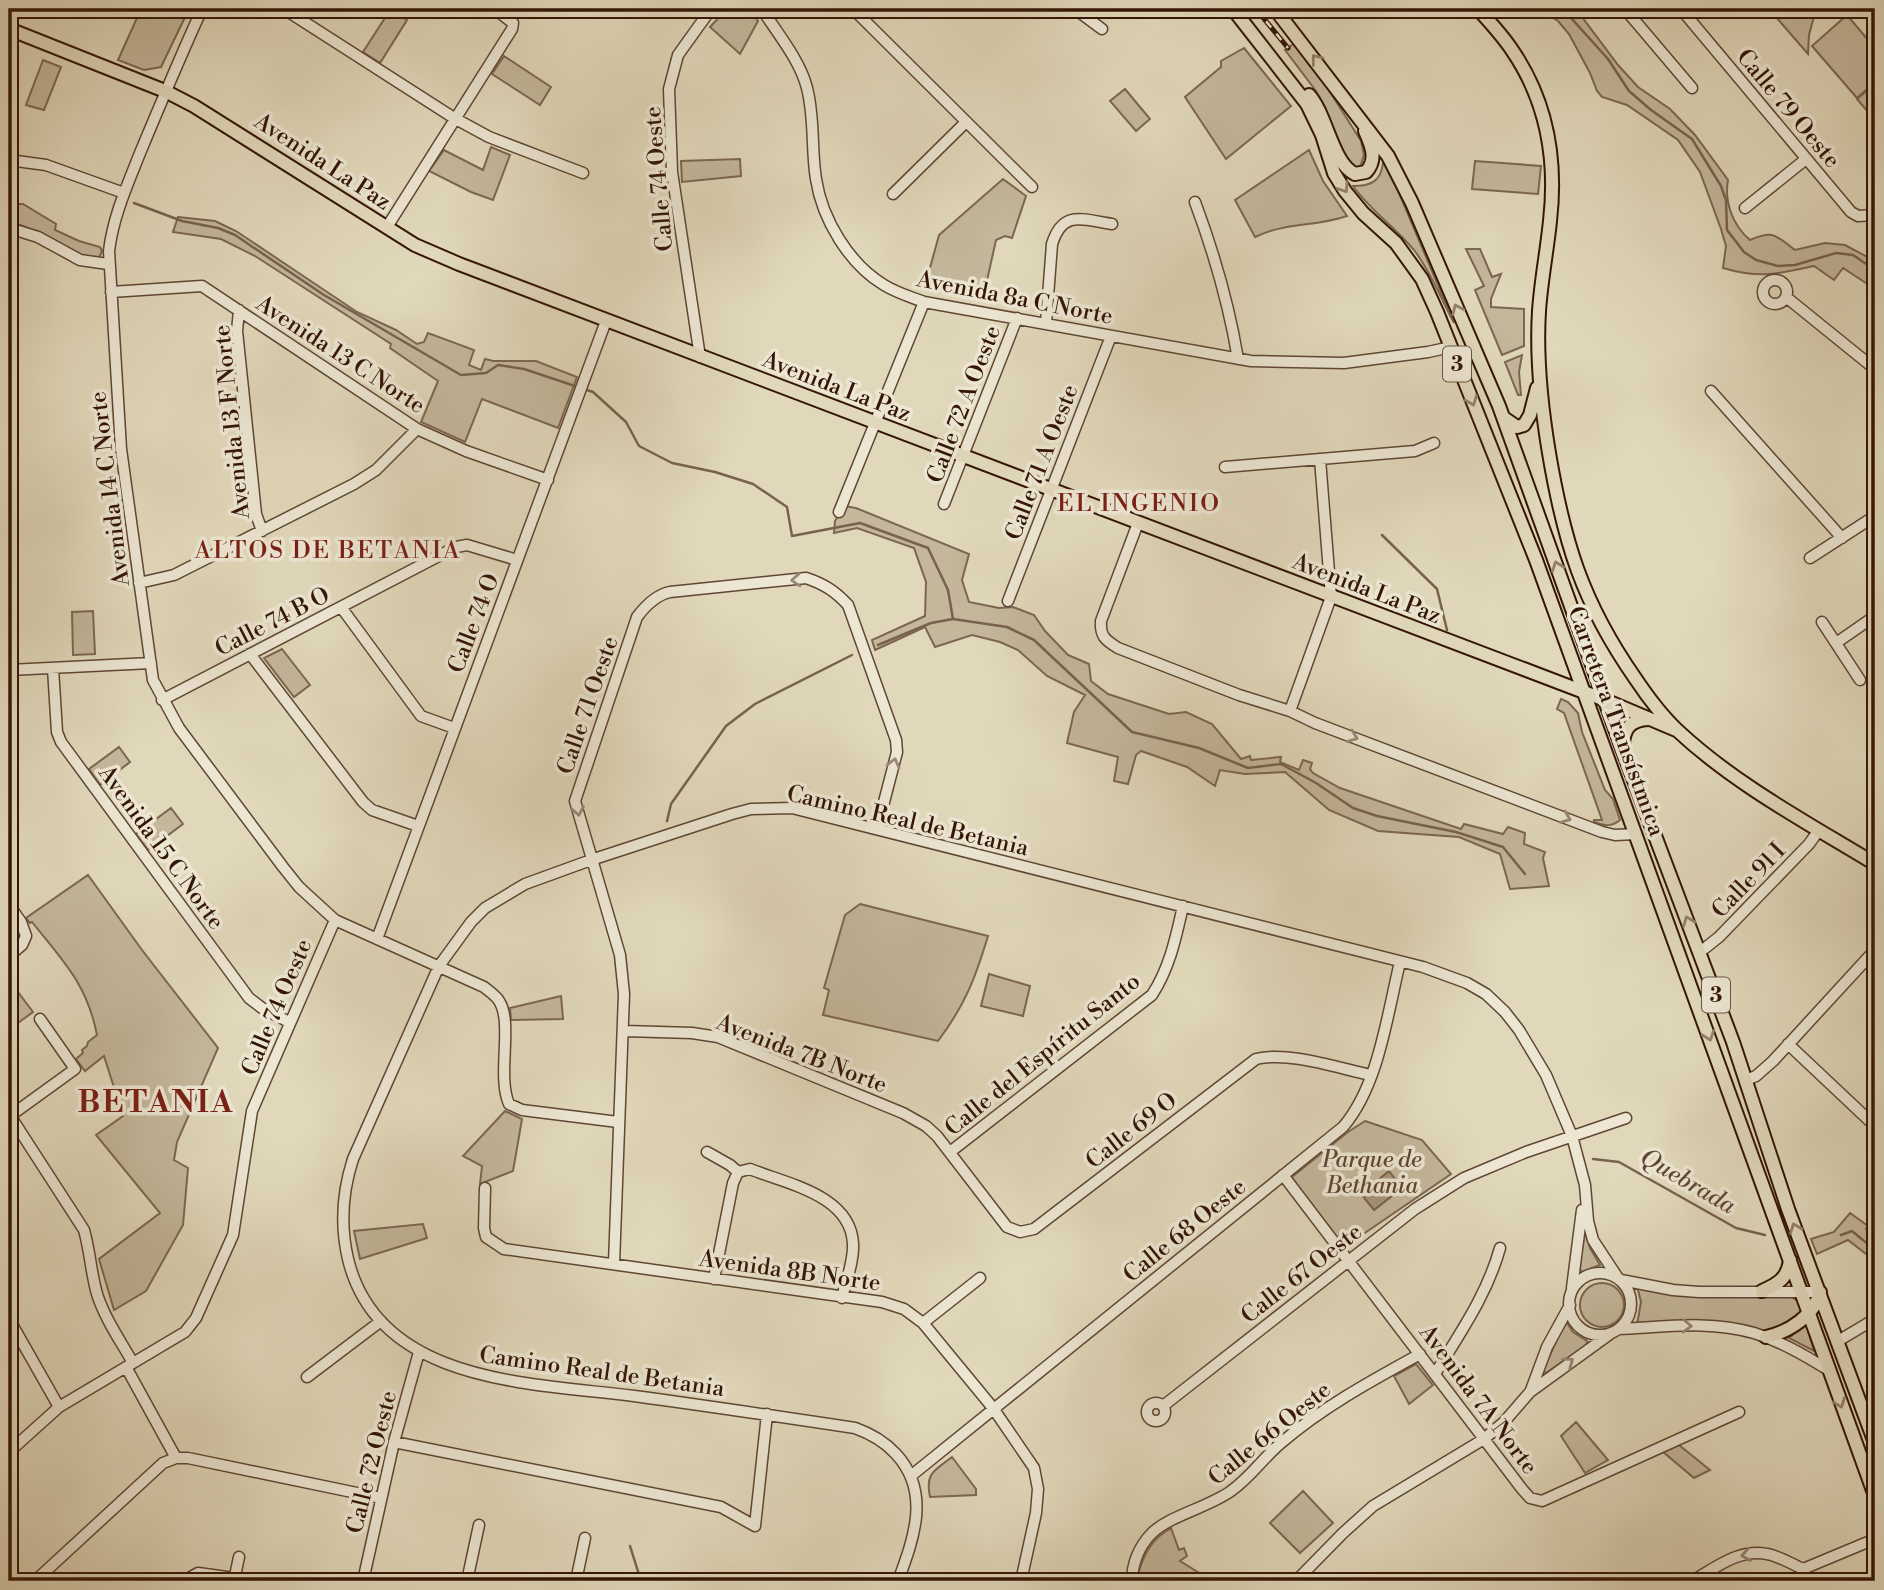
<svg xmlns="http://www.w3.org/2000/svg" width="1884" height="1590" viewBox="0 0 1884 1590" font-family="'Libre Bodoni',serif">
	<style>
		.green { fill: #c4b79c; stroke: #7c6651; stroke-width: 2 }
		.water { fill: #a6967d; stroke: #78624d; stroke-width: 2 }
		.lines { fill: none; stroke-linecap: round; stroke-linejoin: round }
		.stream { stroke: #78624d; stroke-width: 2.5 }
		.minor-casing { stroke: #5f4633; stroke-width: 13 }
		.major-casing { stroke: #341506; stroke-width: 16 }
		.minor { stroke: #ece6d3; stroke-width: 10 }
		.major { stroke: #e1d8bb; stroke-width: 12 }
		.rail-casing { stroke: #341506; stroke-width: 5 }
		.rail { stroke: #ece6d3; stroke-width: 2.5; stroke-dasharray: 8; stroke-linecap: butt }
		.oneway { stroke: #93806a }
		.oneway2 { stroke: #987 }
		.labels { text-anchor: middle; stroke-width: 7; stroke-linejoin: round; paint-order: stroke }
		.shield { fill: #ece6d3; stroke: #6b5444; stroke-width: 2 }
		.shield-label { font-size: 21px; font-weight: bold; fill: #341506 }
		.street-label { font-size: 23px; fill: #341506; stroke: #ece6d3 }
		.park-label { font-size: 23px; font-style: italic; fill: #5f4633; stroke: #ece6d3 }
		.neighbourhood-label { font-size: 24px; letter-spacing: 2px; fill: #7a1f14; stroke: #ece6d3 }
		.water-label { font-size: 24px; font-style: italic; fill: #624936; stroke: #ece6d3 }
		.district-label { font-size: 30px; font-weight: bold; letter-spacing: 2px; fill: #7a1f14; stroke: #ece6d3 }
	</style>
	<rect width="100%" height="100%" fill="#e1d8bb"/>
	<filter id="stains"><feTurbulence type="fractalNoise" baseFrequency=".00286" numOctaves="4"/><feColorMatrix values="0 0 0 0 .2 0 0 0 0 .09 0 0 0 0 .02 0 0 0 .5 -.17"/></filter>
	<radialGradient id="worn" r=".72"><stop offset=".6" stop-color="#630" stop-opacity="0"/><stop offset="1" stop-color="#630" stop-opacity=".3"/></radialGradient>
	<path class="green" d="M141 9H189L161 67 144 70 118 60Z
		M727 9H749L758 21 740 54 710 27Z
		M1538 9H1576L1618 65 1638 87 1670 109 1695 135 1728 180C1724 202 1733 226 1750 240 1774 230 1775 235 1795 250L1825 243 1845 245 1875 261V289L1843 268 1834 280 1814 266C1777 274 1760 279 1723 268L1726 246 1721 229 1700 172 1678 140 1627 105 1602 97 1597 91 1590 73 1569 34 1558 21Z
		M1769 9H1795L1800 15 1803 9H1816L1809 35 1808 54Z
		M390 10 407 20 380 63 363 52Z
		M1847 15 1875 48V82L1857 98 1812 46Z
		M1296 42 1313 65 1361 141 1364 155 1360 167H1351L1338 145 1325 107 1316 91 1285 50Z
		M1244 48 1291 106 1226 159 1185 97 1221 67V61Z
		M504 56 551 87 540 105 492 74Z
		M43 60 61 67 44 110 26 105Z
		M1875 84V120L1857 99Z
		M1125 89 1150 119 1136 131 1110 101Z
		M491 147 510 155 493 200 471 192 429 171 444 150 483 170Z
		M1309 150 1323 181 1347 216C1316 227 1286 222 1255 237L1235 200Z
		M740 159 741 176 682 182 681 161Z
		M1475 161 1541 166 1538 194 1472 189Z
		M1383 163 1388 167 1454 323C1441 299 1431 272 1414 250 1395 227 1370 210 1353 186 1370 186 1381 182 1383 163Z
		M1003 179 1026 196 1012 238 1005 236 996 240 984 294 925 286 939 235Z
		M9 204H23L56 224 55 230 79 241 100 247 102 251 99 258C79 262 54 241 36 232 28 227 18 225 9 221Z
		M178 217 215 221 236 231 357 312 396 330 417 344 424 342 428 333 474 350 469 365 481 370 485 359 493 361H536L577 377 558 428 482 399 465 442 421 422 438 381 390 348 391 344 255 256 221 239 173 232Z
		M1466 249H1480L1492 277 1501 274 1491 299V307L1524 309V346L1502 355 1475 290 1484 286Z
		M1522 355 1519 372 1521 395H1518L1505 362Z
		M844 506 856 508 969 554 962 580 969 602 999 608 1013 607 1034 615 1045 631 1068 655 1089 664 1091 681 1108 694 1169 714 1186 712 1212 724 1241 759 1250 756 1251 760 1281 757 1280 762 1299 770 1303 760 1312 763 1310 769 1313 773 1340 788 1461 829 1464 824 1503 834 1508 827 1525 833 1524 844 1545 852 1543 858 1549 886 1510 889 1500 854 1459 837 1378 831 1329 810 1285 772 1245 774 1220 770 1215 786 1187 767 1141 751 1136 755 1128 784 1114 781 1118 757 1067 743 1074 712 1085 695 1047 676 1018 650 1000 642 972 635 935 647 925 627 875 650 872 640 925 616 926 582 914 548 857 528 834 533 835 521Z
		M93 611 95 654 73 655 72 612Z
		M282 649 310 685 294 697 264 658Z
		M1561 699 1568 702 1578 713 1582 732 1605 790 1613 799 1620 820C1612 827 1604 826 1594 822V820H1602L1564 713 1557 709Z
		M119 747 130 762 100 785 89 769Z
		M171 808 183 824 148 850 136 834Z
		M88 875 142 950 218 1048 177 1142 174 1160 188 1168 183 1225 146 1291 114 1310 99 1259 160 1213 96 1135 123 1116 104 1056 85 1071 76 1059 83 1053 82 1050 87 1046 88 1042 97 1035C87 984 63 961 32 922L30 923 26 918Z
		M860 904 988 936C975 979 965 1005 938 1041L823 1015 829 990 824 988 845 915Z
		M989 974 1030 986 1023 1016 981 1006Z
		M9 980 33 1012 14 1026 9 1020Z
		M561 996 563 1019 511 1020 510 1008Z
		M505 1111 522 1119 513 1171 480 1184 482 1166 463 1156Z
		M1365 1121 1422 1140 1451 1174 1340 1250 1287 1181 1348 1132Z
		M1850 1213 1868 1226 1866 1229 1875 1241V1261L1848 1240 1817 1254 1811 1239 1834 1232Z
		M423 1224 427 1238 360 1259 354 1231Z
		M1585 1231 1590 1248 1600 1265 1582 1272 1579 1268Z
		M1580 1305a22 22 0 1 1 44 0a22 22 0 1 1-44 0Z
		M1640 1288 1678 1296 1791 1297 1798 1301 1803 1313 1792 1324 1763 1332 1727 1324 1682 1321 1637 1325 1641 1302 1638 1290Z
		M1567 1323 1573 1332 1587 1341V1345L1546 1373 1543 1371 1544 1368 1564 1324Z
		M1804 1325 1807 1326 1814 1351 1789 1338Z
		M1416 1364 1433 1385 1409 1404 1394 1376Z
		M1576 1422 1608 1460 1585 1473 1561 1436Z
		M1679 1445 1710 1470 1694 1478 1662 1451Z
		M952 1457 976 1489V1495L930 1497C925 1473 934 1471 952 1457Z
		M1303 1491 1333 1523 1300 1553 1270 1523Z
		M1171 1528 1179 1550 1184 1548 1187 1556 1180 1561 1201 1574 1198 1579 1138 1574C1144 1553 1152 1539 1171 1528Z"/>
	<path class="water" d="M1389 1171 1402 1188 1374 1210 1361 1194Z"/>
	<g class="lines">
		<path class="stream" d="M1563 9 1608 59 1629 91 1651 110 1692 139 1721 186 1726 200 1727 230 1744 252 1756 260 1778 266 1795 265 1836 253 1853 255 1875 270
			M134 203 182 221 218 228 235 235 324 295 461 375 486 373 498 365 524 369 593 392 626 422 639 446 672 463 715 472 753 484 787 507 792 536 860 523 928 548 948 590 953 619 1007 627 1034 640 1132 732 1199 748 1248 768 1281 764 1316 783 1353 808 1377 816 1456 832 1503 847 1525 874
			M1382 535 1437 589 1447 630
			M878 645 931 623 953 619
			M667 821 671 804 726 726 755 704 852 655
			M1593 1159 1619 1162 1736 1228 1765 1235
			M1841 1235 1852 1231 1875 1250
			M630 1546 641 1581"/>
		<g class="minor-casing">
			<path id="minor" d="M202 9C180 57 160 105 140 153 127 186 113 217 109 251L121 449 153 680 179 728 283 867 299 887 335 920 484 987C488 990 493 994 497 998 515 1019 496 1074 509 1104L522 1110 618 1122
				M284 9 454 118 489 137 583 173
				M762 9C777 33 800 60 807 88 815 119 811 149 816 179 822 219 849 264 884 285 897 293 911 297 924 302L1251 361 1344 363 1428 352 1451 347
				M853 9 1032 187
				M1075 9 1102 29
				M1625 9 1692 88
				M1681 9 1851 212 1858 216 1875 215
				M9 160 46 165 124 193
				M893 194 966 122
				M1195 202C1214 253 1229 305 1238 359
				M1745 208 1806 159
				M387 227 512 29 513 23 495 9
				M9 228 38 237 80 260 108 264
				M1763 292a12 12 0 1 1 24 0a12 12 0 1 1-24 0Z
				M111 292 202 286 417 429 466 451 548 480
				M1786 297 1875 369
				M239 310 237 331 256 514 262 531
				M1046 323 1052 244C1063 209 1083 220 1112 224
				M700 357 672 172 669 89 678 55 711 9
				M1711 391 1842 538
				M1225 467 1415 451 1434 443
				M944 504 1017 318
				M839 512 924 302
				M1138 523 1101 621C1100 636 1105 640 1118 648L1239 695 1290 711 1315 723 1602 832 1615 835 1636 834
				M1810 558 1875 516
				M139 583 174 575 354 484 376 470 417 429
				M1008 601 1111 336
				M341 607 421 716 454 728
				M1822 622 1860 680
				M1836 643 1875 616
				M250 654 363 802 372 810 418 826
				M53 668 57 732 61 742 249 998 262 1008 289 1022
				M9 670 151 663
				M162 700 456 547 467 545 517 560
				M1290 711 1331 597 1320 459
				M9 905 21 922 26 936 22 945 9 956
				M377 939 606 321
				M1700 952 1719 937 1809 844 1819 830
				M625 1031 692 1033 718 1037 903 1113 926 1126 937 1136 1007 1227 1020 1232 1034 1229 1256 1059C1290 1051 1337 1068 1371 1075
				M1788 1044 1875 1126
				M1746 1080 1756 1076 1773 1061 1875 950
				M9 1114 84 1230C90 1251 91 1273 97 1294 105 1319 120 1340 133 1363
				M10 1116 75 1069 40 1019
				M707 1152 730 1165 738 1172
				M950 1152 1152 995C1170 967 1176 937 1183 906
				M738 1172 750 1169C787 1184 851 1195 853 1244 854 1261 846 1281 842 1298
				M1283 1175 1522 1489 1530 1498 1542 1501 1739 1412
				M485 1188 484 1228 486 1237 504 1249 882 1302 904 1309 923 1323 993 1408 1034 1468 1038 1489 1036 1513 1021 1581
				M614 1264 624 994 620 955 575 801 637 617C646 605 656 595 670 592L806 578C824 584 835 591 848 605L896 740 897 752 877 829
				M1569 1304a31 31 0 1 1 62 0a31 31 0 1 1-62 0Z
				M714 1279 733 1183 738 1172
				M1621 1280 1673 1290 1699 1292H1820
				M1572 1288 1582 1210
				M9 1319 59 1407
				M923 1323 980 1278
				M1619 1329C1664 1327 1710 1320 1754 1333 1780 1341 1804 1355 1827 1369
				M1838 1341 1875 1319
				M126 1367 176 1458
				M1435 1374C1460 1333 1487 1295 1500 1248
				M307 1377 381 1321
				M1531 1390 1547 1347 1570 1305
				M1147 1412a9 9 0 1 1 18 0a9 9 0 1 1-18 0Z
				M1163 1406 1415 1209 1464 1178 1526 1152 1626 1118
				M394 1442 721 1507 755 1526 767 1414
				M9 1452 59 1407 185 1332 196 1318 233 1235 252 1111 335 920
				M912 1475 1343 1127C1379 1085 1387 1015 1400 962
				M1803 1569 1875 1539
				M1803 1569 1807 1581
				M35 1581 163 1463 176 1458H188L381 1498
				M184 1581 198 1573 234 1578
				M234 1581 239 1557
				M363 1581 394 1442 419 1352
				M467 1581 479 1525
				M576 1581 585 1538
				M898 1581C914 1538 931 1492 896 1454 884 1441 872 1434 855 1428 782 1417 708 1406 634 1396 532 1383 378 1384 348 1259 340 1225 342 1193 353 1159L439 966 471 922 485 908 525 884 591 860 732 814 751 809 792 808 1423 967 1467 983 1486 994 1505 1012 1519 1030 1546 1075 1572 1136 1585 1185 1588 1221 1593 1240 1618 1278
				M1132 1581C1132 1564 1139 1546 1152 1533 1171 1515 1207 1508 1231 1491 1250 1478 1263 1458 1281 1443 1323 1407 1371 1381 1420 1354
				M1296 1581 1343 1533 1373 1506 1484 1439 1504 1422 1530 1392 1610 1334
				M1692 1581C1715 1568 1740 1548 1767 1554 1779 1556 1792 1564 1803 1569"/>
		</g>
		<g class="major-casing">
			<path id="major" d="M1233 9 1307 104 1322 135 1334 173 1345 191 1363 213 1396 243 1422 279 1437 312 1536 560 1875 1496
				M1275 9 1388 156 1412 203 1499 406 1623 751 1733 1042 1788 1209 1875 1443
				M1478 9C1490 22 1502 35 1512 50 1547 101 1557 160 1550 221 1547 251 1541 281 1539 311 1536 359 1541 405 1549 453 1564 542 1582 602 1635 678 1647 696 1662 716 1678 731 1736 785 1808 823 1875 864
				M9 29 165 91 194 106 415 245 459 264 1605 700 1676 730
				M1309 95C1327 115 1332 163 1355 174L1366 172C1378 159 1371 145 1365 131
				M1504 418 1517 427 1524 425 1530 415 1537 388
				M1623 747C1623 729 1630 720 1648 719
				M1762 1291C1778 1284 1788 1278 1790 1260
				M1766 1337C1789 1332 1814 1316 1820 1292"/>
		</g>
		<use href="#minor" class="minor"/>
		<use href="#major" class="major"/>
		<g class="rail-casing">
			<path id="rail" d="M1256 9 1288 48"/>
		</g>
		<use href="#rail" class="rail"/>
	</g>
	<defs><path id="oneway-chevron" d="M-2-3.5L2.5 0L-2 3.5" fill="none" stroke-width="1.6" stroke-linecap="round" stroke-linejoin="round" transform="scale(1.75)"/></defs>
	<g class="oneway">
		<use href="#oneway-chevron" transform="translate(1316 59) rotate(-128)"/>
		<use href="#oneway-chevron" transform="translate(1344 188) rotate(56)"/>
		<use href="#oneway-chevron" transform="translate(1457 309) rotate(-114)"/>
		<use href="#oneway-chevron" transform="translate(1472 401) rotate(69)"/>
		<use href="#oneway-chevron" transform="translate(1557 566) rotate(-110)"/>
		<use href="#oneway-chevron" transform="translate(1688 921) rotate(-111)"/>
		<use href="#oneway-chevron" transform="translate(1709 1036) rotate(70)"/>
		<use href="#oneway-chevron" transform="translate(1795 1228) rotate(-111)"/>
		<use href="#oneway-chevron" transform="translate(1840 1403) rotate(69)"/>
	</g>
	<g class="oneway2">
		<use href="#oneway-chevron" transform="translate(796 580) rotate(176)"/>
		<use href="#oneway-chevron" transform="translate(1353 737) rotate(21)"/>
		<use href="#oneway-chevron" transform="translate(894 763) rotate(-76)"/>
		<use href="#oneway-chevron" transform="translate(578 811) rotate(80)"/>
		<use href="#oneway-chevron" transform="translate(1566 818) rotate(21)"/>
		<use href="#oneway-chevron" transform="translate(1687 1326) rotate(2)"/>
		<use href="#oneway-chevron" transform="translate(1569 1362) rotate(-36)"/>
		<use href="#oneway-chevron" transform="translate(1746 1555) rotate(170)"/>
	</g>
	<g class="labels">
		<g class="shield">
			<rect x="1443" y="346.5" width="28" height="35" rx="5"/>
			<rect x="1702" y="977.5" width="28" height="35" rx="5"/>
		</g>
		<g class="shield-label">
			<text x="1457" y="371">3</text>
			<text x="1716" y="1002">3</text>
		</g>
		<g class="street-label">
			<text transform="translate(1789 108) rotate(50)" y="8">Calle 79 Oeste</text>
			<text transform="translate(323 161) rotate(33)" y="8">Avenida La Paz</text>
			<text transform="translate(658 179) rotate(-95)" y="8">Calle 74 Oeste</text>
			<text transform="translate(1015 297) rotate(11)" y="8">Avenida 8a C Norte</text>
			<text transform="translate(341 354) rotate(33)" y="8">Avenida 13 C Norte</text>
			<text transform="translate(837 386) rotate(21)" y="8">Avenida La Paz</text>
			<text transform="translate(963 404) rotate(-69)" y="8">Calle 72 A Oeste</text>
			<text transform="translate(231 422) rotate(-96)" y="8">Avenida 13 F Norte</text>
			<text transform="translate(1041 462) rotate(-69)" y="8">Calle 71 A Oeste</text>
			<text transform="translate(109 489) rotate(-97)" y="8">Avenida 14 C Norte</text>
			<text transform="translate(1367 588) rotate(21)" y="8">Avenida La Paz</text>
			<text transform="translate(272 621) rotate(-27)" y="8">Calle 74 B O</text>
			<text transform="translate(473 623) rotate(-69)" y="8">Calle 74 O</text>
			<text transform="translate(587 705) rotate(-71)" y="8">Calle 71 Oeste</text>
			<text transform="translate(1617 721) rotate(70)" y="8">Carretera Transístmica</text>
			<text transform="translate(908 820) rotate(13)" y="8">Camino Real de Betania</text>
			<text transform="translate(162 847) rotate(54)" y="8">Avenida 15 C Norte</text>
			<text transform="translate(1748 880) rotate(-46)" y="8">Calle 91 I</text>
			<text transform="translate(276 1007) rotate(-67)" y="8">Calle 74 Oeste</text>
			<text transform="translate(802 1053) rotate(21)" y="8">Avenida 7B Norte</text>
			<text transform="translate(1042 1054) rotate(-39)" y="8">Calle del Espíritu Santo</text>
			<text transform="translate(1131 1130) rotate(-38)" y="8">Calle 69 O</text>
			<text transform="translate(1184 1230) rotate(-39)" y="8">Calle 68 Oeste</text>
			<text transform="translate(790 1270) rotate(8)" y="8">Avenida 8B Norte</text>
			<text transform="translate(1301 1273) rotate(-38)" y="8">Calle 67 Oeste</text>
			<text transform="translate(602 1371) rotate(8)" y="8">Camino Real de Betania</text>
			<text transform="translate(1479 1399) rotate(53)" y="8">Avenida 7A Norte</text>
			<text transform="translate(1269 1433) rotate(-39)" y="8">Calle 66 Oeste</text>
			<text transform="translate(371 1462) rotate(-76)" y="8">Calle 72 Oeste</text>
		</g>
		<g class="park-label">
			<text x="1372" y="1167">Parque de<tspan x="1372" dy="26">Bethania</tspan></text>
		</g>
		<g class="neighbourhood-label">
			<text x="1139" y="511">EL INGENIO</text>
			<text x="328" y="558">ALTOS DE BETANIA</text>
		</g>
		<g class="water-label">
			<text transform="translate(1688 1181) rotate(30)" y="8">Quebrada</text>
		</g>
		<g class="district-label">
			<text x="156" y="1112">BETANIA</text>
		</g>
	</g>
	<rect width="1884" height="1590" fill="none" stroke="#e1d8bb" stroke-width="35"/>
	<rect x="10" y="10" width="1863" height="1569" fill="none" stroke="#341506" stroke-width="3.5"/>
	<rect x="18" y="18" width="1849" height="1555" fill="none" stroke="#341506" stroke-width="2"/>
	<rect width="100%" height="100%" filter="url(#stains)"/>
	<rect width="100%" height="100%" fill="url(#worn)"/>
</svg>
